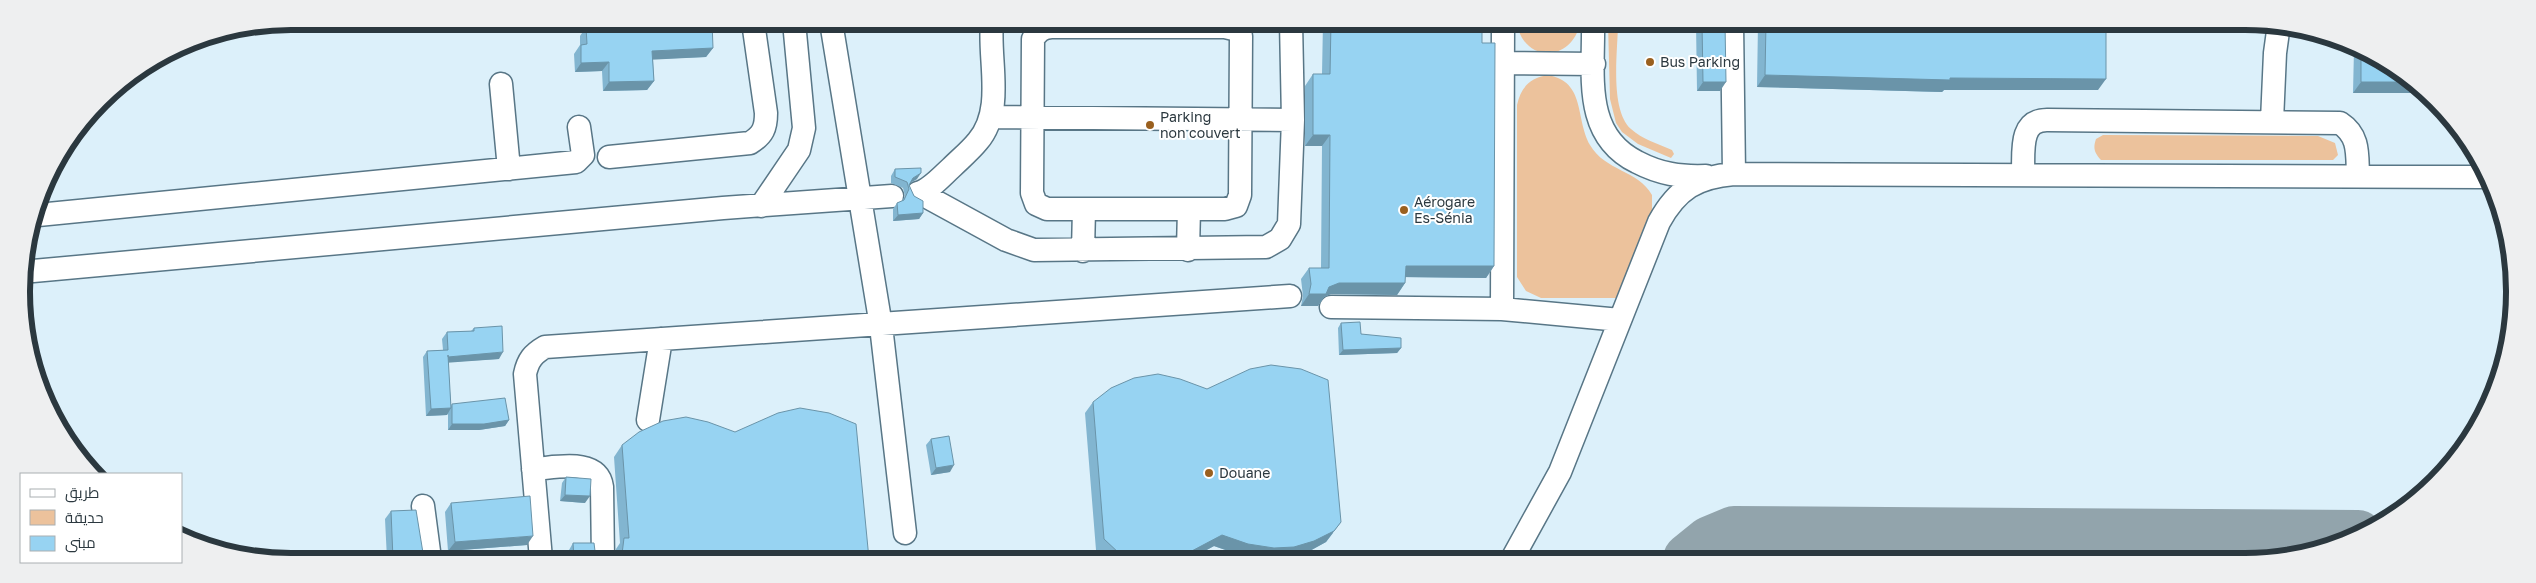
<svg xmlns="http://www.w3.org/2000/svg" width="2536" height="583" viewBox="0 0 2536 583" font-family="'Golos Text',Cairo,sans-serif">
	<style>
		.green { fill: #ecc29c }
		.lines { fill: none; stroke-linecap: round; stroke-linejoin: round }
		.taxiway { stroke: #92a4ac; stroke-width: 52 }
		.minor-casing { stroke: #587686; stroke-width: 25 }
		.minor { stroke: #fff; stroke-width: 22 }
		.wall { fill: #82b5d0 }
		.shaded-wall { fill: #6a94a9 }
		.building { fill: #97d3f2; stroke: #6a94a9 }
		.poi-dot { fill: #9a601f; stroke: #fff; stroke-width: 2 }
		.labels { text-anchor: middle; stroke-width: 4; stroke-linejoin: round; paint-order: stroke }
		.poi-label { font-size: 14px; fill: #2b383f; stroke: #fff; text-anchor: start }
		.rim { fill: none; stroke: #2b383f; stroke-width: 6 }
	</style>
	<rect width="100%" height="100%" fill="#dcf0fa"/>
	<path class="green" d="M1517 23H1580C1572 63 1523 63 1517 23Z
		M1608 23H1618C1618 50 1609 109 1631 129 1642 139 1658 144 1672 150L1674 154 1671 158 1638 144 1622 132 1616 123 1610 99Z
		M1548 75C1586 82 1575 118 1590 145 1605 171 1638 170 1652 195V211L1618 298H1541L1526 291 1517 277V105C1521 87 1530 78 1548 75Z
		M2103 135 2318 136 2335 143 2338 155 2333 160H2101C2094 152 2093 148 2096 139Z"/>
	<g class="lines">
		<path class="taxiway" d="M1689 559 1710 542 1734 532 2358 536"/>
		<g class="minor-casing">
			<path id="minor" d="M831 22 881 326 905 533
				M1593 23C1594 74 1582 135 1637 162 1660 174 1680 177 1706 176
				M1732 23 1734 174
				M1051 27H1225L1238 30 1241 36 1240 195 1236 206 1225 209H1047L1036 204 1032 193 1033 39C1038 31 1042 28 1051 27Z
				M1503 63 1594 64
				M501 84 509 169
				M992 117 1293 120
				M2272 121 2275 53 2279 24
				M609 157 750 143C763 135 766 128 766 113L753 22
				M2023 175C2024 154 2018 120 2047 120L2340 123C2360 136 2357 155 2358 176
				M918 193C930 190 942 176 951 168 960 159 970 151 978 141 1005 109 988 60 992 22
				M920 193 1006 240 1034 250 1266 247 1280 239 1289 224 1293 120 1291 22
				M761 206 799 150 804 128 794 22
				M38 215 576 162 583 155 579 127
				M1188 250 1189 209
				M1083 251 1084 209
				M22 272 723 208 892 196
				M1331 307 1502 309 1620 320
				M1502 309 1503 23
				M648 420 661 339
				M533 469C555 468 598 457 602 487L603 559
				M423 506 430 559
				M541 559 525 374C528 360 533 354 545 347L1290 296
				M1512 559 1560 472 1659 222C1677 189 1697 177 1734 174L2483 177"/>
		</g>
		<use href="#minor" class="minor"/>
	</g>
	<path class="wall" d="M1323 22 1482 23V43L1494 266 1486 278 1405 277V283L1397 295 1331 294 1324 297 1318 306H1301L1303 296 1301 279 1309 268H1321L1322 146H1305V86L1313 74H1322Z
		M1696 23H1725L1720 91H1697Z
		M1758 23H1899L1898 28 1957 30V23H2106L2098 90H1944L1942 92 1757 87Z
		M586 27 713 48 706 57 653 59 654 81 647 90 603 91 602 71 575 72 574 54 580 45V36Z
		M2354 49 2380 58 2420 93H2353Z
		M895 169 917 179 910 183 909 185 914 196 923 213 919 219 893 221V209L897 203 902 201 905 196 903 188 891 183V176Z
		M1341 323 1361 334 1401 348 1397 353 1339 355 1338 328Z
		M474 328 499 359 448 362 451 406 452 404 509 420 505 426 479 430H448V413L447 415 426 416 423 357 427 351 443 350 442 339 447 332 471 331Z
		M1207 389 1333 533 1326 542 1306 553 1286 559H1266L1240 555 1214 546 1190 559H1106L1096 550 1085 413 1093 402Z
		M931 439 950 472 931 475 926 445Z
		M622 445 869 559H615L616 549 620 543 614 457Z
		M566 477 585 503 560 501 562 483Z
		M451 503 527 545 448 551 445 512Z
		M391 511 424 559H387L385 519Z
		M573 543 596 559H569V550Z"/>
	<path class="shaded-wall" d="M713 48 706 57 646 60 652 51Z
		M609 62 602 71 575 72 581 63Z
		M1765 75 1950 78 2106 79 2098 90H1944L1942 92 1757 87Z
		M654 81 647 90 603 91 609 82Z
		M1703 82H1726L1720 91H1697Z
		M2361 82H2407L2420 93H2353Z
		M1313 135H1330L1322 146H1305Z
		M921 173 917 179 908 184 913 178Z
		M923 213 919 219 893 221 898 215Z
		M1406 266H1494L1486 278 1398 277Z
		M1339 283H1405L1397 295 1331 294 1324 297 1318 306H1301L1309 294Z
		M1401 348 1397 353 1339 355 1343 350Z
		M503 352 499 359 444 363 448 357Z
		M451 408 447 415 426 416 431 409Z
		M509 420 505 426 479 430H448L452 424Z
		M954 465 950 472 931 475 936 468Z
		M565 495 590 496 585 503 560 501Z
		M1341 522 1326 542 1306 553 1286 559H1266L1240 555 1214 546 1190 559H1170L1222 535Z
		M533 536 527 545 448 551 455 542Z
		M1120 554 1153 559H1116Z"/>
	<path class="building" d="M712 22 713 48 652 51 654 81 609 82V62L581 63V45L587 44 586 27Z
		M1331 22 1482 23V43H1495L1494 266H1406L1405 283H1339L1329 287 1326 294H1309L1311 284 1309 268H1329L1330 135H1313V74H1330Z
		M1702 23H1725L1726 82H1703Z
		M1766 23H1899L1898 28 1965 30V23H2106V79L1950 78V80L1765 75Z
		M2361 51 2380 58 2407 82H2361Z
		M921 168V173L913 178 909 185 914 196 923 201V213L898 215 897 203 904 200 909 189 907 182 895 177V169Z
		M1360 322 1361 334 1401 338V348L1343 350 1341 323Z
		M502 326 503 352 448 357V355L451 408 431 409 427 351 448 350 447 332 474 331V328Z
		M1271 365 1301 369 1328 380 1341 522 1334 531 1314 541 1294 547 1274 548 1248 544 1222 535 1188 553 1170 559H1153L1120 554 1104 539 1093 402 1111 388 1134 378 1158 374 1180 379 1207 389 1250 369Z
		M505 398 509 420 484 424H452V404Z
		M800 408 829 413 856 424 869 559H615H617L622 554 624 538H629L622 445 639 432 663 421 686 417 708 422 735 432 778 413Z
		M949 436 954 465 936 468 931 439Z
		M566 477 591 479 590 496 565 495Z
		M530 496 533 536 455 542 451 503Z
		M416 510 424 559H393L391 511Z
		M573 543H594L596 559H574Z"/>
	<g class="poi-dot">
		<circle cx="1650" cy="62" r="5"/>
		<circle cx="1150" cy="125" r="5"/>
		<circle cx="1404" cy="210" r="5"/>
		<circle cx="1209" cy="473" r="5"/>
	</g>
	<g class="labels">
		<g class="poi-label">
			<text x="1660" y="67">Bus Parking</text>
			<text x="1160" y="122">Parking<tspan x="1160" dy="16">non couvert</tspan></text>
			<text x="1414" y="207">Aérogare<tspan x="1414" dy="16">Es-Sénia</tspan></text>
			<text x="1219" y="478">Douane</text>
		</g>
	</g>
	<path d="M0 0H2536V583H0ZM291 30H2245A261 261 0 0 1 2506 291V292A261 261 0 0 1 2245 553H291A261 261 0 0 1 30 292V291A261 261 0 0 1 291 30Z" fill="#eeeff0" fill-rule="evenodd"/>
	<path class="rim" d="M291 30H2245A261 261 0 0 1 2506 291V292A261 261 0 0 1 2245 553H291A261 261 0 0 1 30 292V291A261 261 0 0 1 291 30Z"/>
	<rect x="20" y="473" width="162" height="90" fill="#ffffff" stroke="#aaafb2"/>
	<rect x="30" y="489" width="25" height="8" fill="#ffffff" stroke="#aaafb2"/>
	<text x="65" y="498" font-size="15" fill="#2b383f">طريق</text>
	<rect x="30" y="510" width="25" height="15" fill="#ecc29c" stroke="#aaafb2"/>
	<text x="65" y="523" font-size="15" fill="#2b383f">حديقة</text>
	<rect x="30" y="536" width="25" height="15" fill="#97d3f2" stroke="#aaafb2"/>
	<text x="65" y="548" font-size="15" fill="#2b383f">مبنى</text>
</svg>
